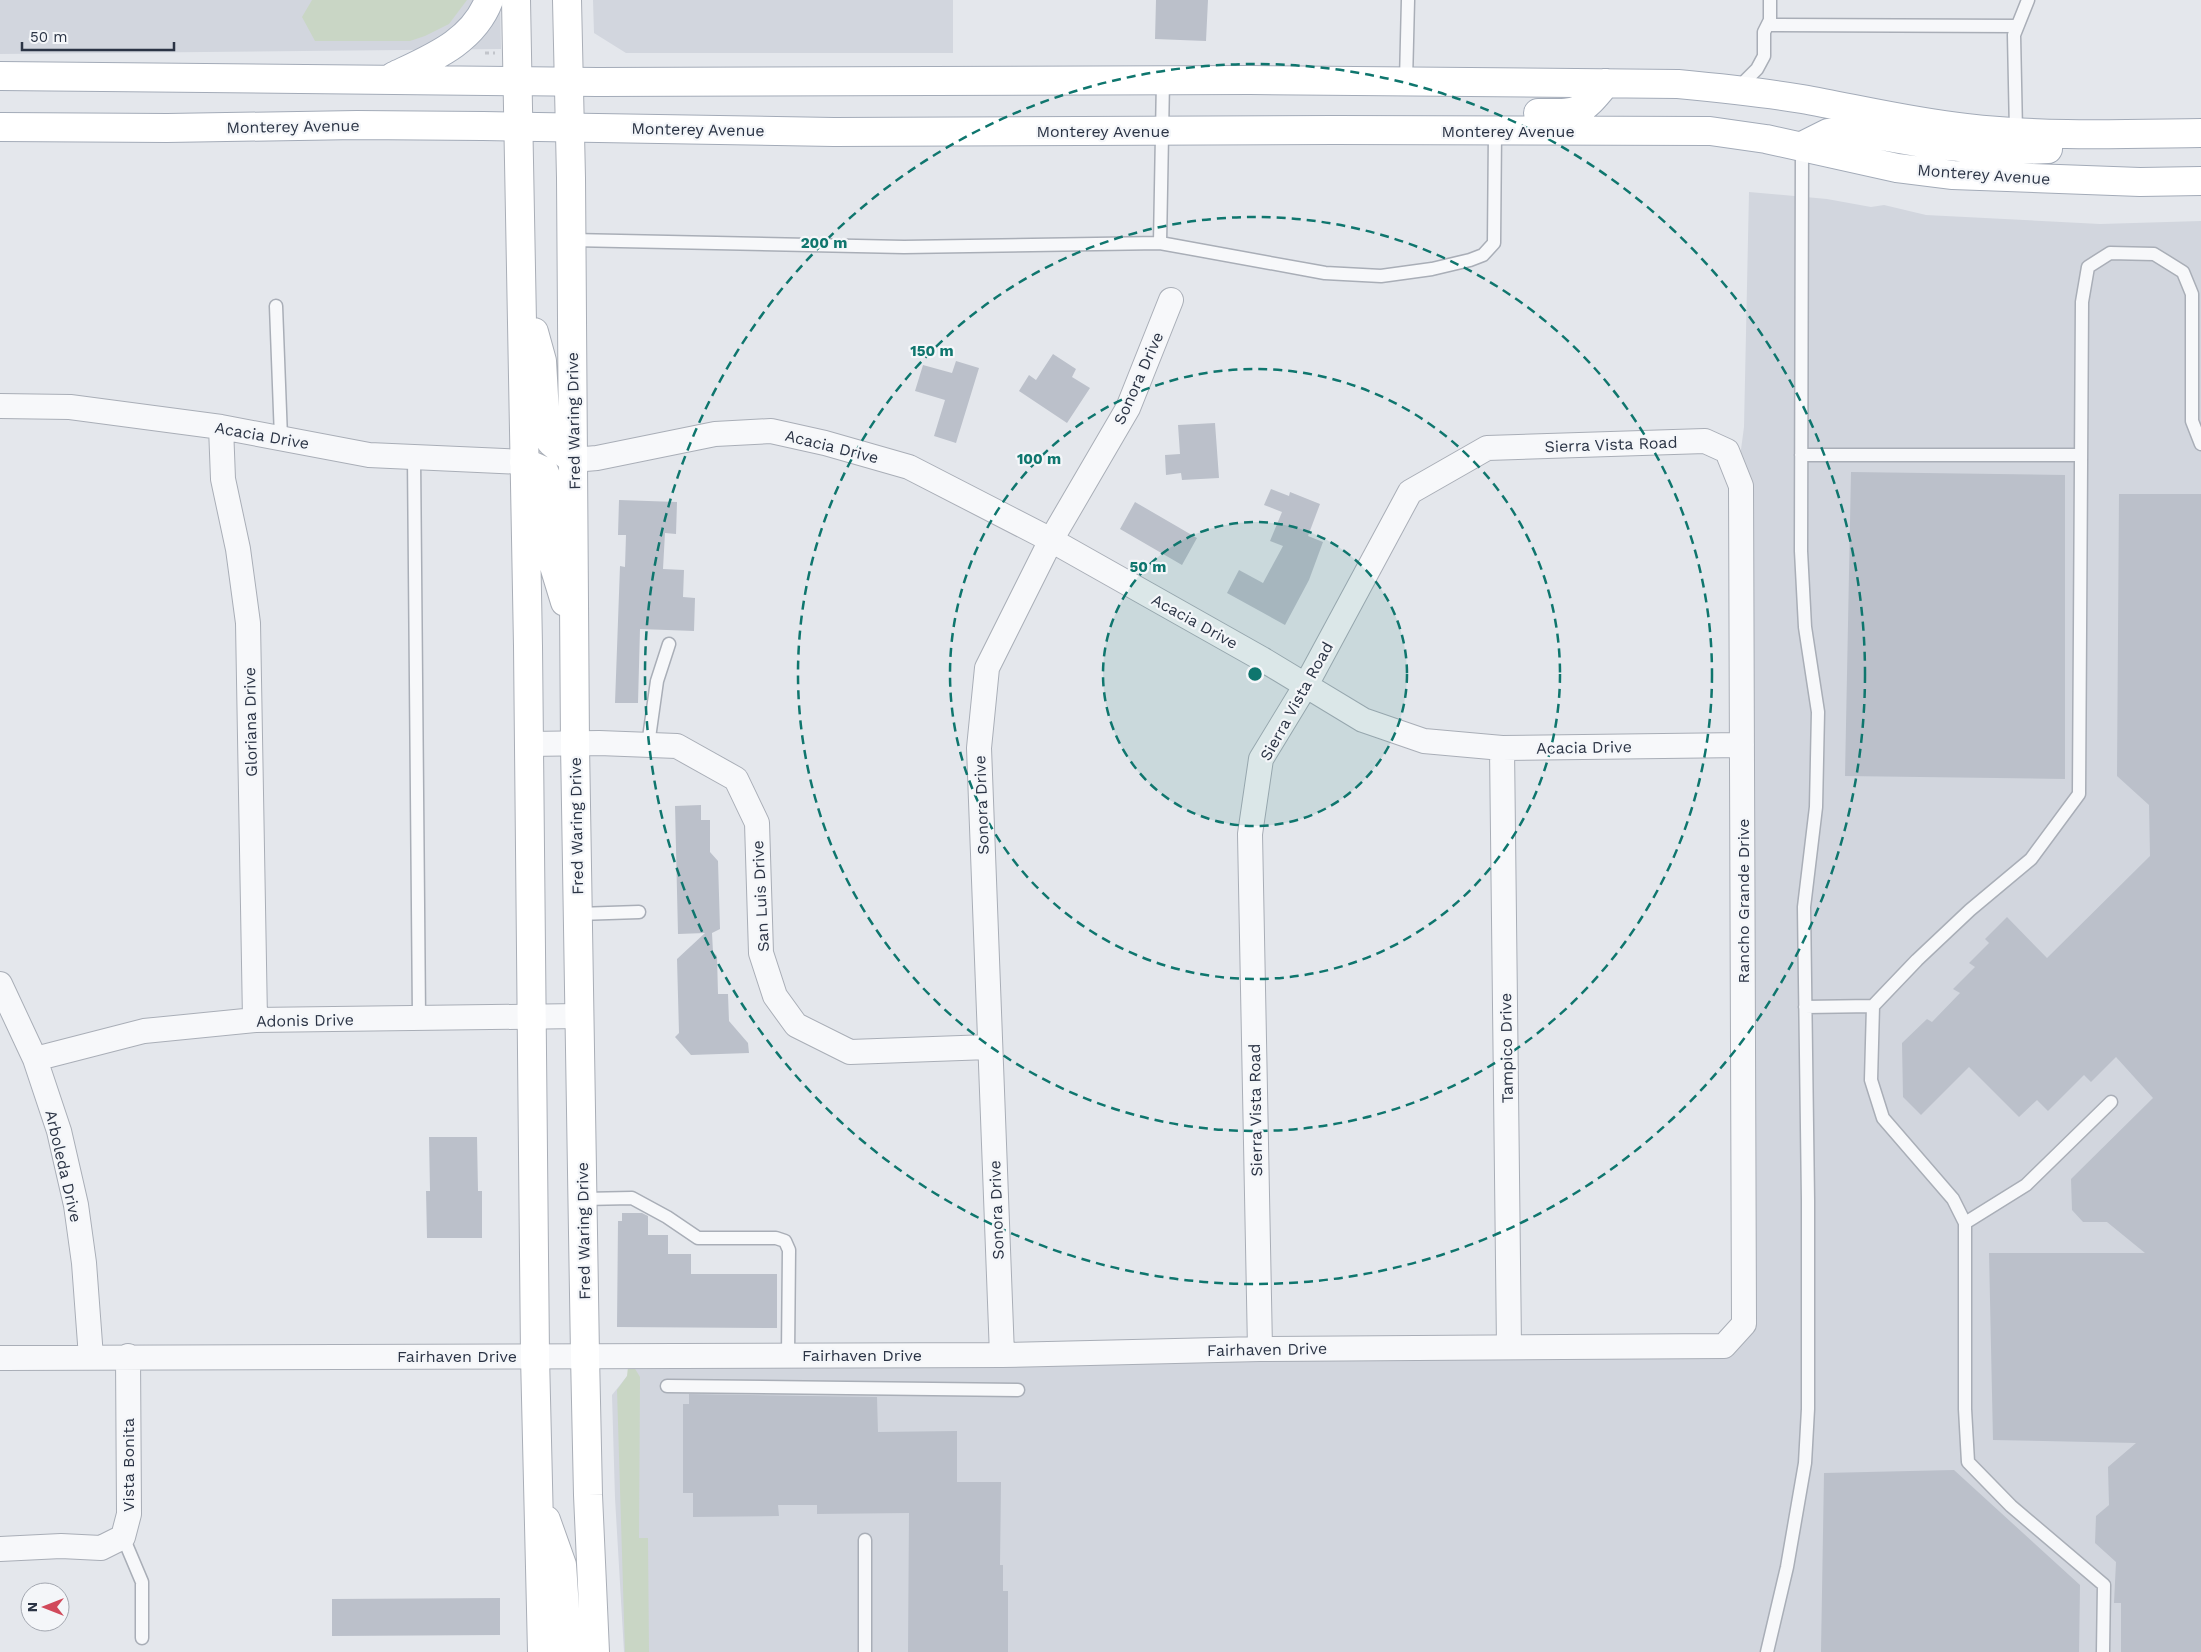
<svg xmlns="http://www.w3.org/2000/svg" width="2201" height="1652" viewBox="0 0 2201 1652" font-family="'Work Sans',sans-serif">
	<style>
		.built { fill: #d2d6de }
		.green { fill: #c9d6c5 }
		.building { fill: #bbc0ca }
		.lines { fill: none; stroke-linecap: round; stroke-linejoin: round }
		.service-casing { stroke: #a9aeb7; stroke-width: 15 }
		.minor-casing { stroke: #a9aeb7; stroke-width: 26 }
		.secondary-casing { stroke: #a9aeb7; stroke-width: 30 }
		.primary-casing { stroke: #a3abb8; stroke-width: 30 }
		.path { stroke: #c2c5cb; stroke-width: 3; stroke-dasharray: 4 4; stroke-linecap: butt }
		.service { stroke: #f7f8fa; stroke-width: 12 }
		.minor { stroke: #f7f8fa; stroke-width: 24 }
		.secondary { stroke: #fff; stroke-width: 28 }
		.primary { stroke: #fff; stroke-width: 28 }
		.ring { fill: none; stroke: #0f766e; stroke-width: 2.5; stroke-dasharray: 9 6 }
		.labels { text-anchor: middle; stroke-width: 4.5; stroke-linejoin: round; paint-order: stroke }
		.street-label { font-size: 16px; fill: #2b3445; stroke: #f4f6f9 }
		.centre { fill: #0f766e; stroke: #f4f6f9; stroke-width: 2.5 }
		.ring-label { font-size: 15px; text-anchor: middle; font-weight: bold; fill: #0f766e; stroke: #f4f6f9; stroke-width: 4.5; stroke-linejoin: round; paint-order: stroke }
	</style>
	<rect width="100%" height="100%" fill="#e4e7ec"/>
	<path class="built" d="M0 0H500L501 49 0 54Z
		M593 0H953V53H626L594 33Z
		M1749 192 1827 199 1871 207 1884 205 1926 215 2100 224 2201 221V1652H624L615 1498 612 1395 640 1360 1738 1345 1740 457 1744 427Z"/>
	<path class="green" d="M312 0H467L449 24 425 36 410 41H315L302 17Z
		M628 1367H634L640 1377 639 1538H648L649 1652H625L617 1390 627 1376Z"/>
	<path class="building" d="M1156 0H1208L1206 41 1155 39Z
		M1053 354 1076 369 1072 377 1090 388 1067 423 1019 391 1029 375 1036 380Z
		M956 361 979 368 956 443 934 436 945 400 915 391 923 365 952 373Z
		M1215 423 1219 478 1182 480 1181 473 1166 475 1165 455 1180 454 1178 425Z
		M1851 472 2065 475V779L1845 776Z
		M1271 489 1289 496 1290 492 1320 504 1308 536 1323 542 1309 580 1285 625 1227 593 1239 570 1263 583 1283 546 1270 541 1282 512 1264 505Z
		M2119 494H2201V1652H2121V1603H2114L2116 1562 2095 1543 2096 1516 2109 1505 2108 1467 2136 1443 1993 1440 1989 1253H2145L2107 1222H2083L2072 1210 2071 1179 2153 1098 2116 1057 2091 1082 2084 1075 2048 1111 2037 1100 2019 1117 1969 1067 1921 1115 1903 1097 1902 1043 1927 1019 1932 1022 1960 993 1953 989 1975 967 1969 963 1989 943 1985 939 2007 917 2047 958 2150 856 2149 805 2117 776Z
		M619 500 677 502 676 534 665 533 663 569 684 570 683 597 695 598 694 631 640 629 638 703H615L620 566 625 567 626 535H618Z
		M1135 502 1197 538 1182 565 1120 529Z
		M701 805V820H710V852L718 861 720 929 712 933 713 952 717 956 718 994H728L729 1021 748 1043 749 1053 691 1055 675 1037 679 1033 677 959 705 933 678 934 675 806Z
		M429 1137H477L478 1191H482V1238H427L426 1191H430Z
		M622 1213H642L648 1216V1235H668V1254H691V1274H777V1328L617 1327 618 1221H622Z
		M689 1394 877 1397 878 1432 957 1431V1482H1001L1000 1565H1003V1591H1008V1652H908L909 1513 817 1514V1505H778L779 1516 693 1517V1493H683V1404H689Z
		M1954 1470 2080 1585 2079 1652H1821L1824 1473Z
		M500 1598V1635L332 1636V1599Z"/>
	<g class="lines">
		<g class="service-casing">
			<path id="service" d="M1768 25 2017 26
				M1406 81 1408 0
				M1737 89 1757 69 1764 56V32L1770 20V0
				M2016 132 2014 35 2028 0
				M572 240 904 247 1160 243 1325 273 1381 276 1432 269 1470 260 1483 255 1494 243 1495 131
				M1160 243 1163 80
				M276 306 281 438
				M1801 455H2081
				M414 457 419 1018
				M648 745 657 681 669 644
				M578 914 639 912
				M1805 1007 1873 1006
				M583 1199 632 1198 667 1217 698 1238H776L785 1241 789 1250 788 1355
				M1965 1223 2026 1185 2111 1102
				M667 1386 1018 1390
				M123 1537 142 1582V1638
				M865 1652V1540
				M1767 1652 1787 1567 1805 1463 1808 1409V1200L1804 907 1816 807 1818 712 1805 627 1801 551 1802 146
				M2103 1652 2104 1585 2011 1506 1968 1462 1965 1409V1223L1953 1199 1883 1118 1871 1080 1873 1006 1917 960 1970 910 2031 859 2079 794 2082 302 2088 267 2110 253 2154 254 2183 272 2192 294V421L2201 444"/>
		</g>
		<g class="minor-casing">
			<path id="minor" d="M0 406 70 407 221 427 369 455 524 462
				M221 427 223 479 238 549 248 623 255 1020
				M573 460 597 458 715 434 771 431 825 443 909 467 1051 540 1262 659 1363 720 1424 741 1502 748 1742 745
				M528 744 599 743 677 746 736 779 757 823 761 953 775 996 796 1025 850 1052 989 1047
				M1502 748 1509 1347
				M0 984 35 1059 59 1131 76 1205 84 1263 91 1357
				M35 1059 144 1031 255 1020 580 1016
				M1002 1355 979 748 987 668 1051 540 1128 408 1171 300
				M0 1358 1002 1355 1260 1349 1724 1346 1744 1324 1741 486 1727 451 1705 441 1487 448 1410 492 1306 685 1261 759 1250 834 1260 1349
				M0 1549 61 1546 101 1548 123 1537 129 1514 128 1356"/>
		</g>
		<g class="secondary-casing">
			<path id="secondary" d="M516 0 528 646 535 1356 542 1652
				M567 0 571 178 575 744 585 1355 588 1495 595 1652
				M534 332 542 361 546 431 551 442 573 460
				M524 462 544 471 552 490 554 566 565 602
				M546 1520 562 1565 568 1652"/>
		</g>
		<g class="primary-casing">
			<path id="primary" d="M0 76 597 82 1250 80 1678 84C1720 88 1761 92 1802 99 1857 109 1911 122 1966 128 2044 137 2123 134 2201 133
				M394 76C432 58 473 42 489 0
				M1538 113C1579 113 1580 115 1606 83
				M0 127 167 128 357 125 483 126 834 132 1334 130 1710 131 1766 139 1897 168 1953 175 2140 182 2201 181
				M1802 146 1828 133 1853 131 1928 144 2001 151 2048 149"/>
		</g>
		<path class="path" d="M485 53H495"/>
		<use href="#service" class="service"/>
		<use href="#minor" class="minor"/>
		<use href="#secondary" class="secondary"/>
		<use href="#primary" class="primary"/>
	</g>
	<circle cx="1255" cy="674" r="152" fill="#0f766e" fill-opacity=".12"/>
	<g class="ring">
		<circle cx="1255" cy="674" r="152"/>
		<circle cx="1255" cy="674" r="305"/>
		<circle cx="1255" cy="674" r="457"/>
		<circle cx="1255" cy="674" r="610"/>
	</g>
	<g class="labels">
		<g class="street-label">
			<text transform="translate(293 126) rotate(-1)" y="6">Monterey Avenue</text>
			<text transform="translate(698 129) rotate(1)" y="6">Monterey Avenue</text>
			<text x="1103" y="137">Monterey Avenue</text>
			<text x="1508" y="137">Monterey Avenue</text>
			<text transform="translate(1984 174) rotate(4)" y="6">Monterey Avenue</text>
			<text transform="translate(1138 378) rotate(-66)" y="6">Sonora Drive</text>
			<text transform="translate(573 421) rotate(-91)" y="6">Fred Waring Drive</text>
			<text transform="translate(262 435) rotate(10)" y="6">Acacia Drive</text>
			<text transform="translate(1611 444) rotate(-2)" y="6">Sierra Vista Road</text>
			<text transform="translate(832 446) rotate(14)" y="6">Acacia Drive</text>
			<text transform="translate(1195 621) rotate(29)" y="6">Acacia Drive</text>
			<text transform="translate(1296 701) rotate(-61)" y="6">Sierra Vista Road</text>
			<text transform="translate(250 722) rotate(-91)" y="6">Gloriana Drive</text>
			<text transform="translate(1584 747) rotate(-1)" y="6">Acacia Drive</text>
			<text transform="translate(981 805) rotate(-92)" y="6">Sonora Drive</text>
			<text transform="translate(576 826) rotate(-91)" y="6">Fred Waring Drive</text>
			<text transform="translate(760 896) rotate(-93)" y="6">San Luis Drive</text>
			<text transform="translate(1743 901) rotate(-90)" y="6">Rancho Grande Drive</text>
			<text transform="translate(305 1020) rotate(-1)" y="6">Adonis Drive</text>
			<text transform="translate(1506 1048) rotate(-91)" y="6">Tampico Drive</text>
			<text transform="translate(1255 1110) rotate(-91)" y="6">Sierra Vista Road</text>
			<text transform="translate(64 1166) rotate(77)" y="6">Arboleda Drive</text>
			<text transform="translate(996 1210) rotate(-92)" y="6">Sonora Drive</text>
			<text transform="translate(583 1231) rotate(-91)" y="6">Fred Waring Drive</text>
			<text transform="translate(1267 1349) rotate(-1)" y="6">Fairhaven Drive</text>
			<text x="862" y="1361">Fairhaven Drive</text>
			<text x="457" y="1362">Fairhaven Drive</text>
			<text transform="translate(128 1465) rotate(-90)" y="6">Vista Bonita</text>
		</g>
	</g>
	<circle cx="1255" cy="674" r="8" class="centre"/>
	<g class="ring-label">
		<text x="824" y="248">200 m</text>
		<text x="932" y="356">150 m</text>
		<text x="1039" y="464">100 m</text>
		<text x="1148" y="572">50 m</text>
	</g>
	<g transform="translate(45 1607) rotate(270)"><circle r="24" fill="#f4f6f9" stroke="#a4a8b1"/>
	<path d="M0-4L9 19L0 12L-9 19Z" fill="#d1495b"/>
	<text y="-8" font-size="14" font-weight="bold" text-anchor="middle" fill="#2b3445">N</text>
	</g>
	<path d="M22 42v8h152v-8" fill="none" stroke="#2b3445" stroke-width="2.5"/>
	<text x="30" y="42" font-size="15" fill="#2b3445" stroke="#f4f6f9" stroke-width="4" paint-order="stroke">50 m</text>
</svg>
